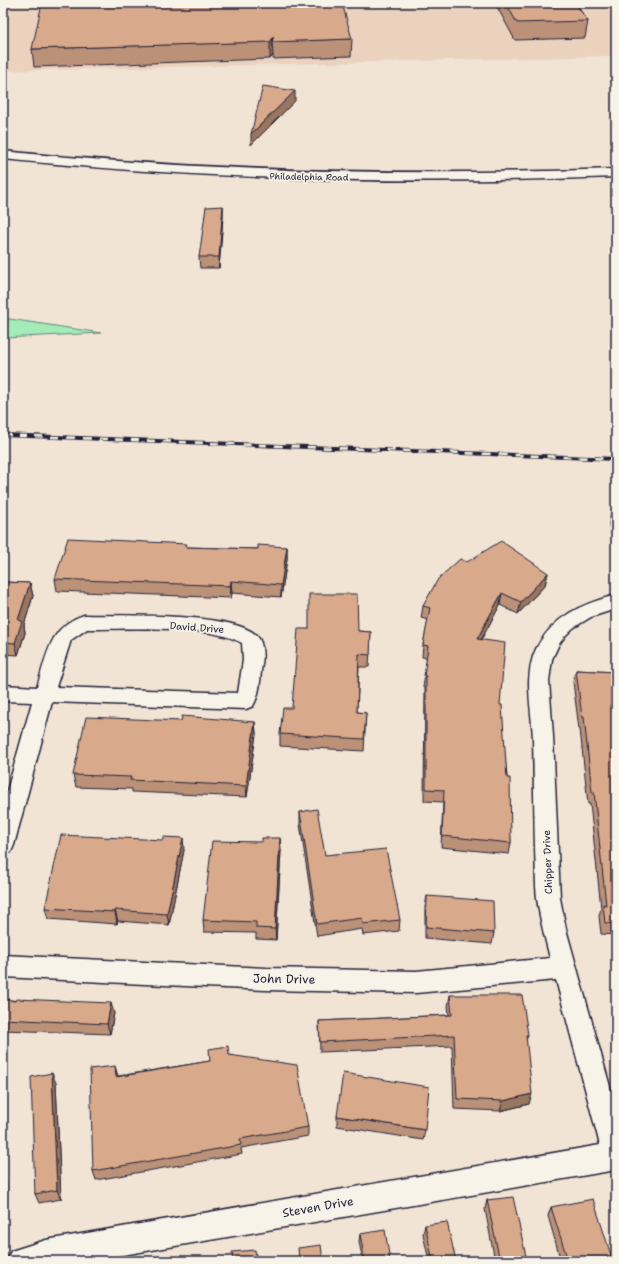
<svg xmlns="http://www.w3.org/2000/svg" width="619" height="1264" viewBox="0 0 619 1264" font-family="'Shantell Sans',sans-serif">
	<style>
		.built { fill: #ead2bf }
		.green { fill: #a3ebb8; stroke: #62867a }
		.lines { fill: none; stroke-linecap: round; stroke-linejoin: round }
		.minor-casing { stroke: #22223b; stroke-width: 3 }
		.secondary-casing { stroke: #22223b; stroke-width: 3 }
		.minor { fill: #f7f3e8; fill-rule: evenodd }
		.secondary { fill: #f7f3e8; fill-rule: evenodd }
		.rail-casing { stroke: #22223b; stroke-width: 4 }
		.rail { stroke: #f7f3e8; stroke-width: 2.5; stroke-dasharray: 8; stroke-linecap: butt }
		.wall { fill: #bb9178; stroke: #22223b }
		.shaded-wall { fill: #987661; stroke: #22223b }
		.building { fill: #d9a98b; stroke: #22223b }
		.labels { text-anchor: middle; stroke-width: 3.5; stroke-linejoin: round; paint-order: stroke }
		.far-street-label { font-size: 9px; fill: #22223b; stroke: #f7f3e8 }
		.street-label { font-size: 10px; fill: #22223b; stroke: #f7f3e8 }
		.near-street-label { font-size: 12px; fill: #22223b; stroke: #f7f3e8 }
	</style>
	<rect width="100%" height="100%" fill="#f1e4d5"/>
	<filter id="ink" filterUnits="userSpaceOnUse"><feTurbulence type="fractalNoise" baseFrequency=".025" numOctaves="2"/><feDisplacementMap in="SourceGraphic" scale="8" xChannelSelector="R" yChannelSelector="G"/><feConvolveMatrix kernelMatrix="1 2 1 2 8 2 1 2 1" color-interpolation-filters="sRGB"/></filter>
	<g filter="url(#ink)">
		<path class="built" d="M3 3H616V56L3 71Z"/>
		<path class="green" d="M3 318 101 333 3 338Z"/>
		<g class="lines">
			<g class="minor-casing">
				<path id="minor" d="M616 595V609L591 617 573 628 565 636 559 644 552 659 549 681 553 736 560 898 566 929 616 1108V1170L88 1261H7L11 1251 46 1240 600 1145 556 980 416 993 266 990 3 977V955L266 968 416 971 550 958C545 939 540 919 537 899 535 882 536 865 535 848 534 811 534 775 533 739 532 709 523 677 536 649 553 616 582 604 616 595Z
					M84 615C120 616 229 612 255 634 265 642 263 660 261 671 260 683 259 696 253 706L246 709 52 702 14 845 11 852 3 854V805L32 702 3 701V685L37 687C47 656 49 626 84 615ZM87 629C125 629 211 624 242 643L243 660 238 693 56 687 71 640Z"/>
			</g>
			<g class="secondary-casing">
				<path id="secondary" d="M3 151C209 172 409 176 616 169V177C409 185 209 180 3 159Z"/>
			</g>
			<use href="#minor" class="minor"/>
			<use href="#secondary" class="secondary"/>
			<g class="rail-casing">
				<path id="rail" d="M3 435 616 459"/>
			</g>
			<use href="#rail" class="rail"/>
		</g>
		<path class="wall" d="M495 3H575L588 21 585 38 515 40Z
			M352 39 351 56 273 59V55L270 59 34 67 32 49Z
			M614 195H616V214L612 206Z
			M223 206V217L219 268H200L199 257Z
			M611 512H616V555L609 524Z
			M187 547 258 549 287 547V559L281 597 232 593 231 598 57 591 55 579Z
			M467 562 548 573 545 585 518 614 500 605 481 640 500 705 507 778 511 843 509 854 441 847 443 802 424 801 425 688H423L427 658 422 657 423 645 428 620 421 618 423 606Z
			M3 582 30 583 33 596 24 625 25 633 18 655 3 654Z
			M358 631 371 632 369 667H359L357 712 366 713 364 751 280 746V734Z
			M576 670 616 672V935L601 934 599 916 601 908 590 804H588L580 729H579L573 682Z
			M181 721 255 722 256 734 247 797 132 792V789L76 787 73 775Z
			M300 812 325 855 400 920 399 931 363 935 362 929 317 936 300 824Z
			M184 850 169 925 118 921 117 924 48 919 45 908Z
			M281 850 276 940 256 939V933L204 932 203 920Z
			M427 896 494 933 492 944 425 938V907Z
			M450 995 528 1035 526 1039 529 1104 500 1111 454 1109 452 1046 320 1052 319 1021 449 1015 448 1006Z
			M3 999 114 1013 110 1034 3 1030Z
			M229 1055 308 1127V1136L241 1148 242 1154 96 1180 93 1171 118 1076 210 1061Z
			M56 1083 61 1199 39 1203 35 1194Z
			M337 1116 425 1130 423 1140 337 1126Z
			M487 1200 527 1261H495L485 1209Z
			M551 1207 613 1261H561L548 1216Z
			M425 1225 456 1261H429L423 1234Z
			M360 1234 390 1261H363L359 1242Z"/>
		<path class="shaded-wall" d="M274 36 272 42 273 55 270 59V42Z
			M295 91V101L251 145V134Z
			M223 206V217L219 268V257Z
			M287 547V559L281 597V585Z
			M548 573 545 585 518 614 521 602Z
			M231 581 232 593 231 598 230 586Z
			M30 583 33 596 24 625 25 633 18 655 15 643 18 620Z
			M502 593 500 605 475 651 477 639Z
			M255 722 256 734 247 797 246 786Z
			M183 838 184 850 169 925 167 914Z
			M280 838 281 850 276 940 275 929Z
			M115 910 118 921 117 924 115 912Z
			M111 1003 114 1013 110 1034 107 1024Z
			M115 1066 118 1076 119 1087 116 1077Z
			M52 1073 56 1083 61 1199 57 1190Z
			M532 1094 529 1104 500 1111 503 1101Z
			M3 1157 7 1194 3 1195Z"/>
		<path class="building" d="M42 3H342L352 39 272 42 274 36 270 42 32 49Z
			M506 3H575L588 21 517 23Z
			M263 86 295 91 251 134Z
			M223 206 219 257H199L206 207Z
			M611 512H616V531Z
			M68 538 187 544 186 547 258 549V545L287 547 281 585 231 581 230 586 55 579Z
			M501 541 548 573 521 602 502 593 477 639 505 643 500 705H502L507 778H510L511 843 442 836 444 790 426 789V676H424L428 646 423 645 430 608 423 606 438 579 460 559 467 562Z
			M3 582 30 583 18 620 22 621 15 643 3 642Z
			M309 594H357L358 631 371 632 370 655 359 654 357 712 366 713 364 739 280 734 283 708H292L298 629H309Z
			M576 670 616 672V924L605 923 603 904 606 905 594 792H592L584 717H582Z
			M182 716 255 722 246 786 130 780 131 777 73 775 86 717 181 721Z
			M317 809 325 855 386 849 400 920 363 924 362 918 317 924 300 812Z
			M61 835 163 840V837L183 838 167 914 115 910V912L45 908Z
			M262 838H280L275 929 256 928V922L203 920 212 841 262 842Z
			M427 896 493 901 494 933 426 927Z
			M450 995H522L528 1035H526L532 1094 503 1101 457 1099 454 1035 320 1042 319 1021 452 1015Z
			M3 999 15 1001 16 999 111 1003 107 1024 3 1019Z
			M228 1046 229 1055 297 1065 308 1127 240 1139 241 1145 93 1171 90 1069 115 1066 116 1077 210 1061 209 1049Z
			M52 1073 57 1190 35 1194 31 1077Z
			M343 1073 429 1087 425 1130 337 1116Z
			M513 1197 527 1261H500L487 1200Z
			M593 1199 613 1261H568L551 1207Z
			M447 1222 456 1261H433L425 1225Z
			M385 1230 390 1261H365L360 1234Z
			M321 1245 323 1261H299L298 1248Z
			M255 1250 257 1261H233L232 1252Z"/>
	</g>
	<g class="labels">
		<g class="far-street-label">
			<text transform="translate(309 177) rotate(1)" y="3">Philadelphia Road</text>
		</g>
		<g class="street-label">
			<text transform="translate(197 627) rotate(4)" y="4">David Drive</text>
			<text transform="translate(547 862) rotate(-92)" y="4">Chipper Drive</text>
		</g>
		<g class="near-street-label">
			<text transform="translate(284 979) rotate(1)" y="4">John Drive</text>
			<text transform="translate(318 1207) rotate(-10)" y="4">Steven Drive</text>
		</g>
	</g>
	<rect width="619" height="1264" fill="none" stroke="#f7f3e8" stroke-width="16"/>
	<rect x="8" y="8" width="603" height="1248" fill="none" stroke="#22223b" stroke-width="1.5" filter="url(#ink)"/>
</svg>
